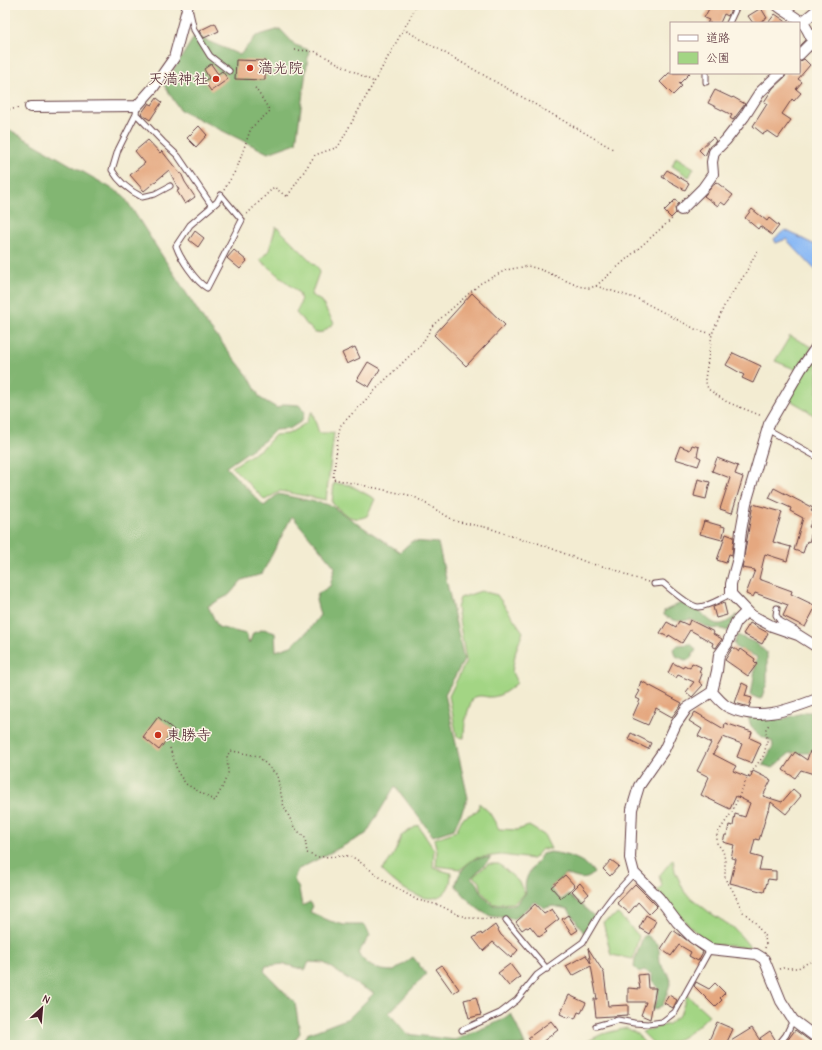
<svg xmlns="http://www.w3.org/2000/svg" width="822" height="1050" viewBox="0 0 822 1050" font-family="'Comic Neue','Klee One',sans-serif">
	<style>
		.green { fill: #a3d584; stroke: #767a58 }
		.forest { fill: #82b672; stroke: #666a4e; fill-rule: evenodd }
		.water { fill: #8ab9f5; stroke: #6a6c90 }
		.building { fill: #e5a880 }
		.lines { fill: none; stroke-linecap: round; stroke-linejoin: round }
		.lane-casing { stroke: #633e44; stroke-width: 7 }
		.street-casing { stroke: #633e44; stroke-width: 12 }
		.path { stroke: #633e44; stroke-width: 1.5; stroke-dasharray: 1 3; stroke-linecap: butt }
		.lane { stroke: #fff; stroke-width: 5 }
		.street { stroke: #fff; stroke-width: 10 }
		.poi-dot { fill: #c8321e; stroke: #fcf5e5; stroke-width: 1.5 }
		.labels { text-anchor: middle; stroke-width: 3; stroke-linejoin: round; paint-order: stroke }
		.poi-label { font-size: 15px; fill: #4a1f2b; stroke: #fcf5e5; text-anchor: start }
	</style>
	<rect width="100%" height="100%" fill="#fcf5e5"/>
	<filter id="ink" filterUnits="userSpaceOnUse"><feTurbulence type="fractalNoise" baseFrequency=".025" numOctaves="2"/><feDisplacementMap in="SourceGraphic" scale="8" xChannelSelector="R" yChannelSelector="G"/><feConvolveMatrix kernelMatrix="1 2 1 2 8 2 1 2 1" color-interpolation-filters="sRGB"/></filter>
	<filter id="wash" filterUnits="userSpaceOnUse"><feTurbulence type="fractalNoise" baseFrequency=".012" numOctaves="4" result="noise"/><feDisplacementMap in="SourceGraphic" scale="16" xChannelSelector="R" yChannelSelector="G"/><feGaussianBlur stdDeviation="0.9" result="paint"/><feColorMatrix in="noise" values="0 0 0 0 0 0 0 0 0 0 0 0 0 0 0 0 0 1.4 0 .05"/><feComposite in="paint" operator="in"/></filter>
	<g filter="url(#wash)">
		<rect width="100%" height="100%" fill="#f3ecd2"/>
		<path class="green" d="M676 157 694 168 689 177 672 166Z
			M276 226 320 270 311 295 321 301 334 323 323 332 315 333 296 313C300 304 303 302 298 292L260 260 269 250Z
			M790 336 812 347 797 370 775 361Z
			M817 352V418L807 410 788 399Z
			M312 411 319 433H334L326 500 280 491 265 500 232 467 264 447 275 435 288 434 306 423Z
			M334 483 350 485 375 499 367 516C352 523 343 513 332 503Z
			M481 591 497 595 523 632 516 650 512 672 517 683C508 690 500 698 488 697 482 696 479 695 473 698 467 711 464 724 464 738L457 737 449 696 466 661 457 608 460 598Z
			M479 803 489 812 499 829 517 830 529 826 544 835 551 849H542L533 859 501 855 475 858 461 869 436 866 437 851 434 839 456 831 462 819 478 810Z
			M418 825 434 850 433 868 451 873C451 881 450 887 444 893 427 909 394 884 382 870 391 860 397 850 401 836Z
			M673 859 675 871 685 893 709 912 734 928 751 948 710 944 689 926 657 891 662 886 659 876Z
			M488 864H499L518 881 525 893 514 903 493 904 482 892 480 882 473 877Z
			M618 914 639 936 633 959 611 955 603 922Z
			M687 995 709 1015C694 1030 678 1045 655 1045L642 1032 668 1024 680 1015Z
			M627 1028 637 1034 646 1045H591L586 1042 602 1034Z"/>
		<path class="forest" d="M280 29 295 45 309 50 296 143 268 153 180 110 164 85 196 34 203 39 240 55 256 36Z
			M5 127 123 195 203 319 249 377 260 398 277 408 285 404 299 405 305 412 302 421 289 429 275 430 265 440 226 467 264 506 278 494 330 505 400 552 412 541 438 543 464 660 445 694 468 798 454 829 433 836 395 786 366 834 297 870 294 880 299 889 302 906 310 902 313 906 310 912 330 921 344 925H365L370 936 358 953C367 967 378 971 394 971L413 957 426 974 389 1013 407 1034 455 1040 502 1020 511 1013 525 1045H299L307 1034 349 1018 374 993 354 983 324 963 309 962 305 970 284 964 266 966 264 971 295 1003 300 1033 291 1045H5ZM292 516 335 567 330 586 318 594 316 600 320 615 309 630 291 646 276 651 275 633 264 629 253 633 249 644 246 634 218 627 208 606 229 595 242 580 262 574Z
			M681 603C684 604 697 608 699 610 702 612 703 615 706 617 718 629 725 624 737 615L728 631 718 628 712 629 690 619C681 623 672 621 664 615V611Z
			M737 635 756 643 767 653V683L761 699 757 698 751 695 757 657 737 648 734 644Z
			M691 644 696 650 690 659 685 660 676 656 674 649 678 645Z
			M805 712H817V748L809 753H790L772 768 763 765 773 746 772 741C758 735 751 732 748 716L783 719Z
			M550 852C565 854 586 859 594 873 585 883 576 877 565 874L550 888 561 900 568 895 579 903 595 917 584 933 568 909 553 906 544 908 536 902H534L518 916 513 919C505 916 498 918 491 916 476 911 466 897 456 886 457 875 465 864 475 859 479 857 486 858 491 858L471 878 478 884 481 893 492 905H515L526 893C522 876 534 868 542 854Z
			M647 935 657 944 659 949 660 963 665 970 669 975 671 981 663 1005 654 1010 653 1008 658 998V987L652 981V974L644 970 639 972 634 967 635 959 643 937Z"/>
		<path class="water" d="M785 230 817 246V272L786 239 776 243 774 239Z"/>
		<g id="blocks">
			<path class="building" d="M711 5H728L732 7 728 16 724 14 720 23H707L709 20 704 18Z
				M761 8 767 18 758 23H753L748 16Z
				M775 14 788 23H768Z
				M215 23 219 31 204 38 199 31Z
				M804 59 810 65 798 79 802 82 796 89 801 93 794 101 792 99 782 114 791 120 778 138 768 131 763 134 753 126 767 104 764 102 773 88 785 77 786 73H799V62Z
				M236 60 265 61V80L235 79Z
				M211 64 218 74 222 71 228 79 211 91 204 81 209 78 204 69Z
				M669 73H690L679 84 682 86 673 95 660 82Z
				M715 90 732 98 733 97 745 104 733 120 730 118 732 115 708 103Z
				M157 98 162 102 150 120 141 114 149 103 152 105Z
				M199 126 207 135 196 147 187 138Z
				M713 137 716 141 709 147 705 156 699 150Z
				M148 140 160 153 162 151 180 174 181 173 185 182 195 197 185 204 177 191 179 190 169 170 144 191 130 175 145 163 135 151Z
				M667 170 689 183 685 190 662 177Z
				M716 182 733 195 725 205 721 202 718 206 704 196Z
				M675 200 679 203 675 208 676 213 671 218 664 211Z
				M752 209 767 221 769 218 779 226 772 235 760 226 758 229 745 218Z
				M195 231 204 238 198 247 189 240Z
				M234 250 247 261 240 269 227 258Z
				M472 293 505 325 466 366 434 335Z
				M355 347 360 358 347 364 342 353Z
				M733 353 761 366 753 383 742 378 744 375 726 365Z
				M368 362 380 369 369 387 357 380Z
				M692 445 699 447 697 456 701 458 698 466 675 459 680 446 690 450Z
				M717 458 738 466 735 474 743 477 732 513 720 509 730 478 712 471Z
				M698 479 710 482 706 499 694 496Z
				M774 488 813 508 811 511 816 513 809 527 813 528 809 542 807 541 803 553 794 550 803 518 790 511 791 508 769 498Z
				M753 504 782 512 773 542 791 547 787 561 765 554 759 579 792 591 791 594 816 606 805 627 783 616 788 605 755 593 753 597 746 594 755 570 742 568Z
				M704 521 725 527 722 540 700 534Z
				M726 534 734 537 732 555 729 554 726 563 717 560Z
				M724 603 727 615 716 618 713 607Z
				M690 620 714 632 713 634 722 639 716 648 712 646 713 643 690 630 682 643 669 635 668 637 660 633 667 622 676 627 679 621 688 625Z
				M750 623 768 633 762 644 743 634Z
				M733 647 739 652 741 649 755 659 754 661 757 664 748 676 725 660Z
				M673 663 683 668 684 665 690 668 692 663 701 667 699 672 702 674 699 682 703 685 692 697 686 692 694 682 678 675 676 678 668 673Z
				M641 681 682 703 672 717 656 708 648 725 632 718 640 700 636 698 640 691 638 690Z
				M742 683 748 686 745 696 752 698 749 707 735 703Z
				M695 712 724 729 725 723 752 732 750 738 761 743 752 763 737 757 742 744 723 737 713 754 736 766 733 771 750 778 753 771 771 780 763 796 782 802 793 789 801 796 786 814 771 802 769 810H768L759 840 755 839 751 855 762 858 759 870 776 871V880L768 879 764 892 730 883 736 859 731 858 734 845 723 842 725 835H727L729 825 733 826 735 814 745 817 750 803 736 796 730 809 701 795 709 777 697 771 711 743 698 736 702 729 689 721Z
				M158 717 174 730 159 750 143 737Z
				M631 733 651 743 648 749 628 739Z
				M810 751 817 753V775L801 770 795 778 783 770 795 752 807 760Z
				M611 860 619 866 610 876 603 869Z
				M565 875 575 886 561 898 551 887Z
				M580 883 589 894 581 901 572 891Z
				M635 884 657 906 649 914 638 902 629 913 617 903Z
				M535 904 544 914 552 909 559 919 545 930 547 932 539 937 530 926 528 928 526 927 522 930 516 922Z
				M568 915 578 930 572 934 562 919Z
				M646 915 656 921 649 934 639 928Z
				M495 925 501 935 518 950 511 958 493 942 483 951 473 938 481 933 482 935Z
				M673 930 703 952 698 961 689 956 691 952 679 945 671 956 661 949Z
				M588 948 604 973 608 1006 628 1005V1015L596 1017 594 999H597L591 966 572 976 566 966 586 955 591 964Z
				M510 964 520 977 509 986 498 973Z
				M442 965 459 989 453 993 436 969Z
				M647 974 648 988H656L650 1019 641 1015 646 1002H628V988L640 989 638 975Z
				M696 982 709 989 715 983 725 993 720 998 722 1000 715 1007 694 986Z
				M569 995 586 1003 581 1013 578 1012 575 1019 570 1016 569 1018 560 1014Z
				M669 995 677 1000 673 1008 664 1003Z
				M476 997 481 1015 469 1018 464 1000Z
				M551 1021 558 1030 538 1045H534L528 1038Z
				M717 1022 733 1029 726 1044 752 1028 761 1042 756 1045H707Z
				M795 1030 813 1043 817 1045H784Z
				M770 1031 776 1041 774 1045H764L760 1038Z"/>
		</g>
	</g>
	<g filter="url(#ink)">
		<use href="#blocks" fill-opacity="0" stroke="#633e44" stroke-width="1"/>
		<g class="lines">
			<g class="lane-casing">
				<path id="lane" d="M189 8 194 30 210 56 229 71
					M729 23 736 8 739 5
					M706 73V82
					M137 106 136 114 118 150 112 170C119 182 130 191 142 197L155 194 170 186
					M136 114 163 142 178 156 212 206
					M221 195 242 220 207 288C196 282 180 258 176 246L190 225 217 202Z
					M767 429 817 457
					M654 584 663 583C670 589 689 606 698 607 708 607 721 598 731 594
					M777 608 776 615 780 621 796 630
					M506 920 547 969
					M596 1026 618 1020 634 1023 648 1024 662 1022 675 1012 710 949
					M462 1030 500 1013 517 1000 537 975 583 942 600 913 612 897 634 873
					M778 1045 786 1035 793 1020"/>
			</g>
			<g class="street-casing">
				<path id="street" d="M777 5C786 13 798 17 805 26 810 33 812 41 817 49
					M801 23 817 10
					M799 55 812 42
					M30 107 137 106 153 88 174 58 188 5
					M681 210 703 188 713 174 712 162 714 152 726 140 744 117 760 92 780 73
					M817 346 801 369 769 424 746 503 741 531 738 558 731 584V594L751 615 772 626 798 635 817 647
					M712 692 717 671 719 655 727 644 736 622 747 611
					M817 699C788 710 758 722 728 707 722 704 717 697 712 692L687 708 676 724 664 750 639 786 632 809 630 858 634 873 659 898 677 922 693 938 710 949 756 954 764 959 781 1001 793 1020 817 1038"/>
			</g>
			<path class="path" d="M403 29 613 149
				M295 50 314 51 374 82
				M5 110 20 108
				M224 190 237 168 251 128 270 111 254 86
				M247 214 274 187 287 197 315 155 338 147 417 5
				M757 251 745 274 725 304 712 334 705 379 708 389 727 402 762 416
				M596 286 638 299 695 329 712 334
				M648 582 631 577 612 568 591 564 535 542 523 540 489 528 455 521 413 496 333 479 339 431 341 425 393 372 422 344 432 326 481 283 506 270 528 266 542 270 578 286 589 288 596 286 674 217
				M170 748 178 773 186 784 215 801 222 788 228 773 227 755 232 751 258 756 277 775 283 804 294 827 305 838 307 853 316 857 349 856 356 859 385 881 417 900 439 905 459 915 469 918 498 919
				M765 948 766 945 765 937 754 921 743 912 732 889 725 879V860L723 851 717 843V834L732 812 747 778 764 755 767 741 766 729 770 723
				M779 969 783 968H798L817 958"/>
			<use href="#lane" class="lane"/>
			<use href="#street" class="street"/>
		</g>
	</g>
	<g class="poi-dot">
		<circle cx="250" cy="68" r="4"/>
		<circle cx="216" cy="79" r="4"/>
		<circle cx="158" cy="735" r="4"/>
	</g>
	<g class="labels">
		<g class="poi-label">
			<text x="258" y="73">満光院</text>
			<text x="208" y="84" text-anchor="end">天満神社</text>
			<text x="166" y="740">東勝寺</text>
		</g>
	</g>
	<rect width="822" height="1050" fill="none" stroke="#fcf5e5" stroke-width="20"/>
	<rect x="670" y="22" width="130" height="52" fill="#fcf5e5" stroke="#b59f9b"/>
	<rect x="678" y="35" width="20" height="6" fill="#ffffff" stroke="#b59f9b"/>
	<text x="706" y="42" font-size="12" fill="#4a1f2b">道路</text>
	<rect x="678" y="52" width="20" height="12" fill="#a3d584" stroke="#b59f9b"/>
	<text x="706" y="62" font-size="12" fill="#4a1f2b">公園</text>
	<g transform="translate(42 1008) rotate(26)" stroke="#fcf5e5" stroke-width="3" paint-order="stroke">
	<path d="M0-3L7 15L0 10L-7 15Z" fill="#4a1f2b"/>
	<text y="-6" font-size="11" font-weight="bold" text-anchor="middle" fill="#4a1f2b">N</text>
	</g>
</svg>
